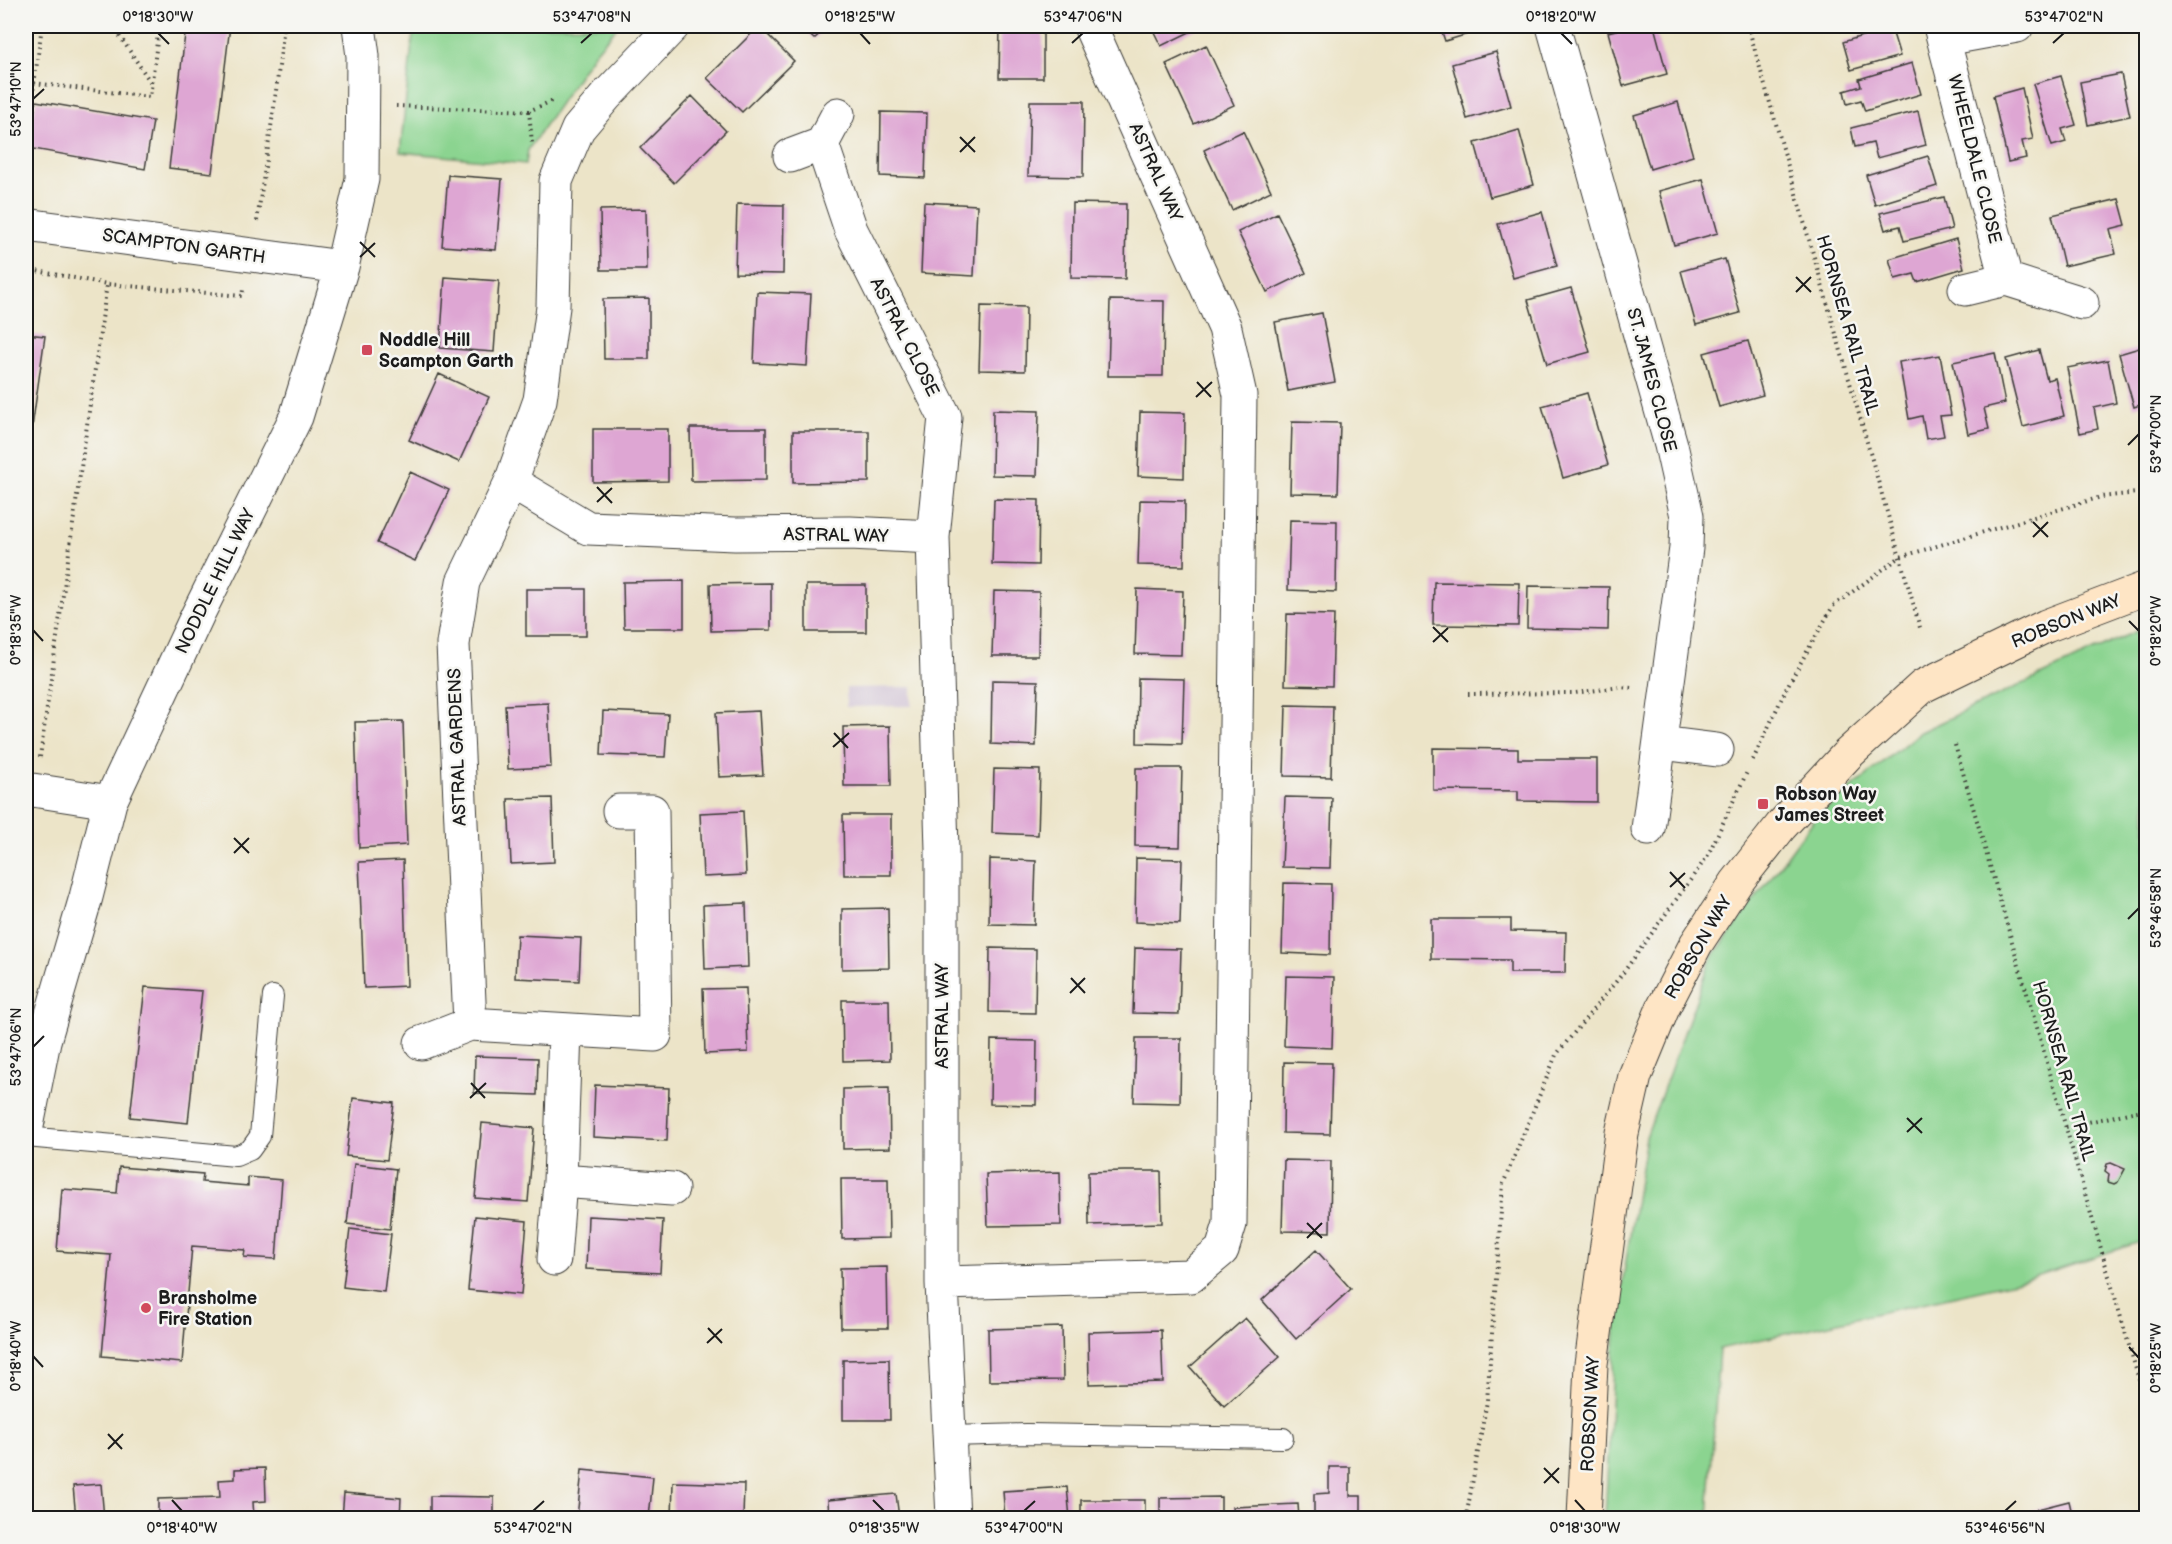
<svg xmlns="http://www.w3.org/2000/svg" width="2172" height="1544" viewBox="0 0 2172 1544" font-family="'Balsamiq Sans',sans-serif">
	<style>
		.industrial { fill: #cdbed2 }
		.green { fill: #8bd490; stroke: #547856; stroke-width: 1.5 }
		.building { fill: #dea6d3 }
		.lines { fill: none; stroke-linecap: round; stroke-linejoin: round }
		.lane-casing { stroke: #3b3a36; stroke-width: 22 }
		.street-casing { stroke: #3b3a36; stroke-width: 35 }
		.secondary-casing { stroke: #3b3a36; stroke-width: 35 }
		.path { stroke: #3b3a36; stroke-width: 4; stroke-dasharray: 1.5 4.5; stroke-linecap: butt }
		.lane { stroke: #fff; stroke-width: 20 }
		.street { stroke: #fff; stroke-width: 33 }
		.secondary { stroke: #fee5c5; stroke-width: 33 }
		.ticks { fill: none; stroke: #1c1c1c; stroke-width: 2 }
		.poi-dot { fill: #d1495b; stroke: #f6f6f2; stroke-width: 2 }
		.labels { text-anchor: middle; stroke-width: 5; stroke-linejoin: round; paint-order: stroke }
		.street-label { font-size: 18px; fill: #1c1c1c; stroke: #f6f6f2 }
		.poi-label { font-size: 18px; font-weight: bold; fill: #1c1c1c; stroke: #f6f6f2; text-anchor: start }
		.neatline { fill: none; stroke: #1c1c1c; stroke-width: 2 }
		.ticks-label { font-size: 15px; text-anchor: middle; fill: #1c1c1c }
	</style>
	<rect width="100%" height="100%" fill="#f6f6f2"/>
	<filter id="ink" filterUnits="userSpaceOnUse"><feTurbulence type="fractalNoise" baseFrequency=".0167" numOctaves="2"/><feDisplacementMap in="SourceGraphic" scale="12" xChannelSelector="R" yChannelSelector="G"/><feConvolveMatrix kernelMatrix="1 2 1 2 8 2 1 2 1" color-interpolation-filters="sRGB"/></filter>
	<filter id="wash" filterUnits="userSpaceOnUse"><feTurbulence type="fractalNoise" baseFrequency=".008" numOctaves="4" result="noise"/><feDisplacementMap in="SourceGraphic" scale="24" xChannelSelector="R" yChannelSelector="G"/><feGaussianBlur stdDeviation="1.35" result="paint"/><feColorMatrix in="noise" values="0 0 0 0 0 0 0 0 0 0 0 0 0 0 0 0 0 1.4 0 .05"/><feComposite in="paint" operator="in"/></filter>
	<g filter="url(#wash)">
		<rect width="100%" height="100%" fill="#ece4c8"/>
		<path class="industrial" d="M912 687V706L846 707V688Z"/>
		<path class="green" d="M414 26H618L593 55 528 150 526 164 400 152Z
			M2146 629V1240L2024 1280 1719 1349 1708 1518H1605L1615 1328 1646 1137 1711 959 1816 817 1920 732 2136 631Z"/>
		<g id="blocks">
			<path class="building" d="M186 26H230L212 173 169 168Z
				M759 26 794 61 742 112 707 78Z
				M800 26H828L814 39Z
				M1000 26H1043V78H999Z
				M1151 26H1199L1200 27 1161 46Z
				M1440 26H1488V28L1445 41Z
				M1632 26H1654L1667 74 1623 86 1608 32Z
				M1891 27 1900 56 1851 70 1843 42Z
				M1206 45 1234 105 1194 124 1166 64Z
				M1496 52 1511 106 1467 119 1452 64Z
				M1912 63 1921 94 1865 111 1861 100 1847 104 1844 91 1861 86 1859 79Z
				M2121 74 2130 116 2088 125 2080 82Z
				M2061 76 2076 125 2062 129 2066 142 2052 146 2033 84Z
				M2022 88 2033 139 2022 141 2026 158 2008 162 1993 96Z
				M692 96 726 131 674 183 640 148Z
				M36 101 153 121 145 169 28 148Z
				M1030 101H1084L1083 177 1028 176Z
				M1678 102 1693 156 1650 169 1634 115Z
				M1918 111 1926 145 1877 158 1873 143 1855 147 1851 128Z
				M881 112 927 113 925 178 880 176Z
				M1519 130 1534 185 1490 197 1475 143Z
				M1243 131 1271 191 1232 210 1204 150Z
				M1928 156 1937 186 1875 205 1866 175Z
				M448 175 502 179 496 250 442 246Z
				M1703 179 1718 233 1674 245 1659 191Z
				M1944 197 1952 229 1904 241 1900 226 1885 230 1880 213Z
				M2119 199 2126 225 2110 229 2116 254 2064 266 2052 215Z
				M924 202 977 205 974 276 921 273Z
				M1072 203 1126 204 1125 279 1071 278Z
				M737 204 784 205 783 274 735 273Z
				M646 209 647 270H601L600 210Z
				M1542 212 1557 266 1513 278 1498 224Z
				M1277 213 1306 273 1267 292 1238 232Z
				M1956 239 1964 268 1917 282 1914 274 1895 279 1889 259Z
				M1725 259 1740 313 1696 325 1681 271Z
				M445 277 499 281 494 352 440 348Z
				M1571 288 1590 352 1547 364 1528 300Z
				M757 292 811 294 807 366 754 363Z
				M649 298V359H604L603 299Z
				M1110 300 1164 301 1163 376H1108Z
				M981 306 1026 307 1025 371 979 370Z
				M1322 313 1335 382 1288 391 1275 322Z
				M26 334 45 336 27 463H26Z
				M1748 341 1763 395 1719 407 1704 353Z
				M2146 346V383L2144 384 2146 403 2134 407 2119 354Z
				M2039 350 2047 380 2055 378 2064 416 2023 427 2006 359Z
				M1995 353 2005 403 1984 408 1989 429 1968 434 1953 362Z
				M1940 355 1951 415 1940 416 1944 436 1926 439 1922 416 1909 419 1899 362Z
				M2108 360 2116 403 2094 408 2098 429 2080 433 2067 368Z
				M439 374 489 397 459 462 409 440Z
				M1587 393 1608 465 1563 478 1542 406Z
				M993 410 1039 411 1037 476 992 475Z
				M1140 412 1185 413 1184 478 1138 476Z
				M1292 422 1340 423 1338 494 1290 493Z
				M690 428H766V480L691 481Z
				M593 429H668V481L593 482Z
				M793 431H869V482L793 483Z
				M410 472 449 490 415 561 377 543Z
				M994 499 1039 500 1038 565 992 564Z
				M1140 500 1185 501 1184 566 1138 565Z
				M1290 520 1337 521 1336 592 1288 590Z
				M684 581V628H624L623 582Z
				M1434 582 1519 583 1518 626 1433 625Z
				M771 583V630L711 631 710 584Z
				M806 585H866V632H806Z
				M1528 586 1609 587 1608 630 1527 628Z
				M526 589H586V636H526Z
				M1137 589 1183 591 1181 655 1135 654Z
				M994 591 1039 592 1038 656H992Z
				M1287 614 1334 615 1332 686 1285 685Z
				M1138 678 1184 679 1182 744 1137 743Z
				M992 680 1038 681 1036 746 991 744Z
				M548 703 551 767 508 769 505 705Z
				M1286 705 1333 706 1331 777 1284 776Z
				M603 711 668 714 665 757 601 755Z
				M759 711 763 775 719 777 716 713Z
				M403 721 407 845 359 848 355 722Z
				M890 726 891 786H844L843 727Z
				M1433 748 1518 749V759H1597V802L1518 801V791L1433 790Z
				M1136 768H1182L1180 847 1135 846Z
				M994 769 1040 770 1038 835 992 833Z
				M1285 797 1332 798 1330 868 1282 867Z
				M552 798 554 862 511 864 508 799Z
				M743 811 746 875 703 877 700 813Z
				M843 815H891V875H844Z
				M1136 858 1182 859 1180 924 1135 922Z
				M990 859 1036 861 1034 925 989 924Z
				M403 860 407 986 364 988 359 862Z
				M1284 883 1331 884 1330 955 1282 953Z
				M746 903 748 967 705 969 703 905Z
				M888 908 889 968 842 969V909Z
				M1431 919H1511V931L1566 932 1565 973H1510V960L1431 959Z
				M517 935 581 938 579 981 515 978Z
				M990 948 1036 949 1035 1013 989 1012Z
				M1135 948 1181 949 1179 1014 1133 1013Z
				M1286 976 1334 977 1332 1048 1284 1046Z
				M145 987 202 991 188 1123 130 1117Z
				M746 988 748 1052 705 1054 703 989Z
				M842 1000H889L890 1060 843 1061Z
				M1136 1038H1181L1180 1103 1134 1102Z
				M991 1040 1037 1041 1036 1105 990 1104Z
				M475 1056 538 1058 537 1095 474 1093Z
				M1284 1062 1332 1063 1330 1134 1283 1133Z
				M595 1085 669 1088 667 1141 593 1137Z
				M889 1088 890 1148 843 1149V1089Z
				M353 1098 394 1103 387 1160 346 1156Z
				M482 1123 534 1128 528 1202 475 1198Z
				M1284 1160 1331 1161 1330 1232 1282 1231Z
				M2111 1163 2125 1169 2118 1182 2114 1184 2108 1182 2109 1174 2105 1171 2107 1164Z
				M354 1164 396 1169 390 1229 347 1224Z
				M119 1167 203 1174 202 1182 248 1186V1177L282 1180 276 1259 244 1257 245 1250 192 1246 182 1363 102 1356 111 1255 57 1251 62 1189 117 1193Z
				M1124 1171H1161L1162 1223 1089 1225 1088 1172Z
				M1060 1172 1061 1225 988 1226 986 1174Z
				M841 1179H888L889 1238 842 1239Z
				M475 1216 527 1221 521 1295 468 1290Z
				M588 1216 663 1220 660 1273 586 1269Z
				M350 1229 391 1234 384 1292 343 1287Z
				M1316 1250 1351 1289 1296 1339 1262 1300Z
				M887 1267 888 1328H841L840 1268Z
				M1245 1318 1280 1357 1224 1406 1190 1367Z
				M1062 1327 1063 1380 989 1381 988 1329Z
				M1161 1330 1163 1382 1089 1384 1088 1332Z
				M889 1359 890 1420H843V1360Z
				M1329 1467H1350V1496H1361V1518H1314V1494L1329 1493Z
				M265 1468 266 1501 253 1502 254 1518H158V1499L220 1497 219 1480 235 1479V1469Z
				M582 1470 653 1477 649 1518H577Z
				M673 1482 744 1484 743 1518H672Z
				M101 1484 104 1518H76L73 1486Z
				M1067 1487 1070 1518H1005L1003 1491Z
				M344 1493 401 1498 400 1518H342Z
				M896 1494 899 1518H829L828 1500Z
				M430 1496 494 1497V1518H430Z
				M1221 1497V1518H1160V1498Z
				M1081 1500H1145V1518H1081Z
				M2069 1501 2073 1518H2002Z
				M1298 1504 1299 1518H1234L1233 1507Z"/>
		</g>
	</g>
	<g filter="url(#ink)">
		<use href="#blocks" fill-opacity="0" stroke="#3b3a36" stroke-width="1.5"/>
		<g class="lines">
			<g class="lane-casing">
				<path id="lane" d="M26 1137 236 1156 250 1150 260 1136 273 996
					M949 1436 1027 1434 1283 1438"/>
			</g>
			<g class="street-casing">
				<path id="street" d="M673 26 606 96 578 129 556 181 553 307 540 400 511 482 588 528 735 534 850 533 933 537
					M1553 26 1671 445 1687 516 1686 548 1648 829
					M1940 26 2006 279
					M1945 39 2017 26
					M822 144 851 230 945 417 933 537 942 850V1283L953 1518
					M790 156 822 144 838 114
					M26 225 342 267
					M1965 289 2006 279 2082 303
					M1661 743 1717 750
					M26 789 110 802
					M470 1024 453 644 463 582 511 482
					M421 1043 470 1024 655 1035 652 811H619
					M26 1131 44 1041 86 897 110 802 198 614 296 417 342 267 362 179 363 56 359 26
					M560 1181 672 1189
					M554 1259 560 1181 565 1030
					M942 1283 1191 1276 1222 1250 1230 1224 1240 395 1225 328 1090 26"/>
			</g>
			<g class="secondary-casing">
				<path id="secondary" d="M1584 1518 1591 1364 1622 1133 1635 1076 1663 1008 1696 944 1736 883 1781 826 1848 754 1923 686 2046 626 2146 588"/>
			</g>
			<path class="path" d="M113 26 151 83
				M1748 26 1921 631
				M34 83 150 97 159 26
				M396 106 529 111 554 100
				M529 111 532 143
				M26 143 42 26
				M257 221 274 107 284 26
				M26 269 107 284 242 296 243 290
				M1468 694 1575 693 1620 687 1632 688
				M1955 745 2146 1404
				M40 757 107 284
				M1753 760 1788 685 1833 606 1900 557 2101 497 2146 492
				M2066 1127 2146 1109
				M1466 1518 1487 1401 1503 1184 1556 1055 1623 973 1707 857 1747 772"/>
			<use href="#lane" class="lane"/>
			<use href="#street" class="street"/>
			<use href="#secondary" class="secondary"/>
		</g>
	</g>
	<path class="ticks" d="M158 33 169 44M860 33 870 44M1561 33 1572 44M581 43 592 33M1072 43 1083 33M2053 43 2064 33M33 99 44 89M960 137 975 152M960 152 975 137M360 242 375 257M360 257 375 243M1796 277 1811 292M1796 292 1811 277M1197 382 1211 397M1196 397 1212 382M2128 445 2139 434M597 487 612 503M597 502 612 488M2033 522 2048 537M2033 537 2048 522M2129 621 2139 631M1433 627 1448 642M33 630 43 641M1433 642 1448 628M834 733 848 748M833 747 849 733M234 838 249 853M234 853 249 838M1670 872 1685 888M1670 887 1685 873M2128 919 2139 908M1071 978 1085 993M1070 993 1085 978M33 1047 44 1036M471 1083 485 1098M470 1098 486 1083M1907 1118 1922 1133M1907 1132 1922 1118M1307 1223 1322 1238M1307 1238 1322 1223M708 1328 722 1343M707 1343 722 1329M2129 1347 2139 1358M33 1356 43 1367M108 1434 122 1449M108 1449 123 1434M1544 1468 1559 1483M1544 1483 1559 1468M172 1500 182 1511M873 1500 884 1511M1575 1500 1585 1511M533 1511 544 1501M1024 1511 1035 1501M2005 1511 2016 1501"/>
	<g class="poi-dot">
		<rect x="361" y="344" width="12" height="12" rx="3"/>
		<rect x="1757" y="798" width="12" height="12" rx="3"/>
		<circle cx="146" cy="1308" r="6"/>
	</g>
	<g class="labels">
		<g class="street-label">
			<text transform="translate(1975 159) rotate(76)" y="6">WHEELDALE CLOSE</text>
			<text transform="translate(1156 172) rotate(66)" y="6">ASTRAL WAY</text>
			<text transform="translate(184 246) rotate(8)" y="6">SCAMPTON GARTH</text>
			<text transform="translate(1848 325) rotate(74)" y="6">HORNSEA RAIL TRAIL</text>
			<text transform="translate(905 337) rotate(63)" y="6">ASTRAL CLOSE</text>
			<text transform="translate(1652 380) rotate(75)" y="6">ST. JAMES CLOSE</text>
			<text transform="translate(836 535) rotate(1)" y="6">ASTRAL WAY</text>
			<text transform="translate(215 581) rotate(-64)" y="6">NODDLE HILL WAY</text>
			<text transform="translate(2066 621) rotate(-22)" y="6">ROBSON WAY</text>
			<text transform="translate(457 747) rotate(-92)" y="6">ASTRAL GARDENS</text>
			<text transform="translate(1698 947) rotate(-60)" y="6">ROBSON WAY</text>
			<text transform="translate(942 1016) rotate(-90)" y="6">ASTRAL WAY</text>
			<text transform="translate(2064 1071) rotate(74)" y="6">HORNSEA RAIL TRAIL</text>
			<text transform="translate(1590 1414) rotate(-87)" y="6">ROBSON WAY</text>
		</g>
		<g class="poi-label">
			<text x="379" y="346">Noddle Hill<tspan x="379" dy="21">Scampton Garth</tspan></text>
			<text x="1775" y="800">Robson Way<tspan x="1775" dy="21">James Street</tspan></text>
			<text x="158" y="1304">Bransholme<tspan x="158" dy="21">Fire Station</tspan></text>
		</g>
	</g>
	<rect width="2172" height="1544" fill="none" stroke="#f6f6f2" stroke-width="66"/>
	<rect x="33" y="33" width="2106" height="1478" class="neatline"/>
	<g class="ticks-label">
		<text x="158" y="22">0°18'30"W</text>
		<text x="592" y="22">53°47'08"N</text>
		<text x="860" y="22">0°18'25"W</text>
		<text x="1083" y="22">53°47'06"N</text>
		<text x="1561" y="22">0°18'20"W</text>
		<text x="2064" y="22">53°47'02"N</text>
		<text transform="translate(16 99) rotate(-90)" y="5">53°47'10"N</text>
		<text transform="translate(2156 434) rotate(-90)" y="5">53°47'00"N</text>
		<text transform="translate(16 630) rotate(-90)" y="5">0°18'35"W</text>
		<text transform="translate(2156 631) rotate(-90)" y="5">0°18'20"W</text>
		<text transform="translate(2156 908) rotate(-90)" y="5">53°46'58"N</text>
		<text transform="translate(16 1047) rotate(-90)" y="5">53°47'06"N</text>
		<text transform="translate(16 1356) rotate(-90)" y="5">0°18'40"W</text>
		<text transform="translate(2156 1358) rotate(-90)" y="5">0°18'25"W</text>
		<text x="182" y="1533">0°18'40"W</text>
		<text x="533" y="1533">53°47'02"N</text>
		<text x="884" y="1533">0°18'35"W</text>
		<text x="1024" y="1533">53°47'00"N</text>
		<text x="1585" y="1533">0°18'30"W</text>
		<text x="2005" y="1533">53°46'56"N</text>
	</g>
</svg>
